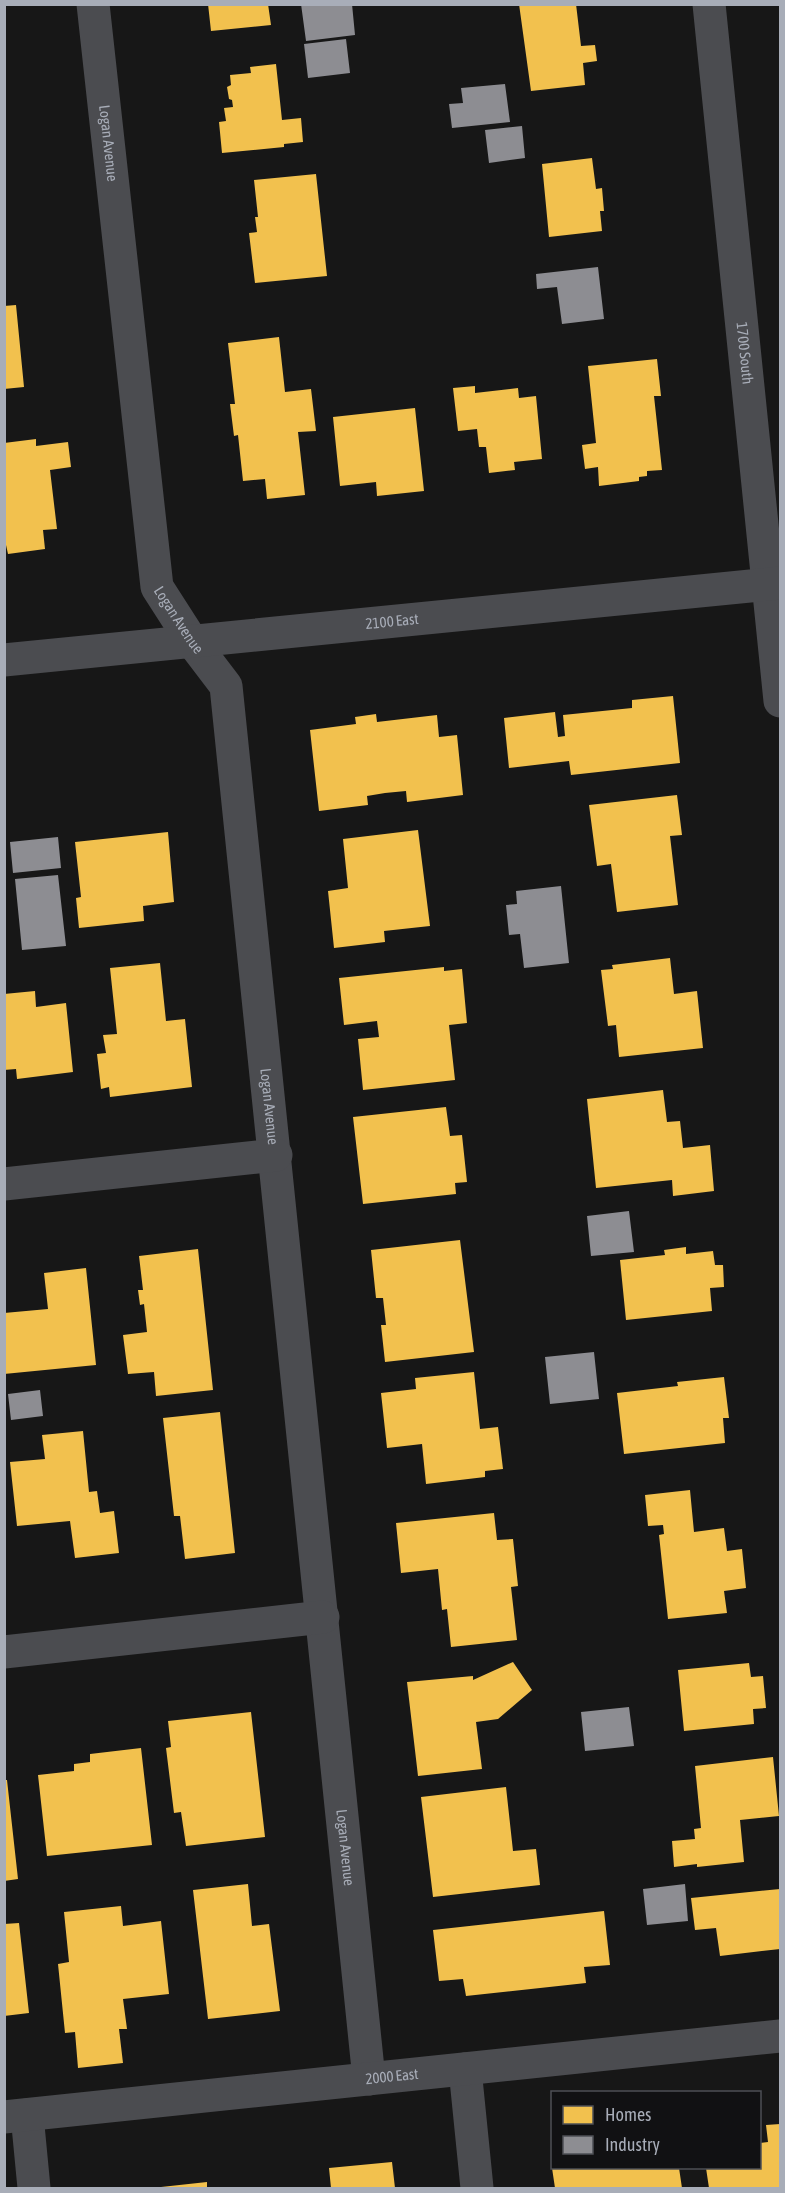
<svg xmlns="http://www.w3.org/2000/svg" width="785" height="2193" viewBox="0 0 785 2193" font-family="'Asap Condensed',sans-serif">
	<style>
		.homes { fill: #f2c14e }
		.industry { fill: #8d8d92 }
		.lines { fill: none; stroke-linecap: round; stroke-linejoin: round }
		.minor { stroke: #4b4c50; stroke-width: 33 }
		.tertiary { stroke: #4b4c50; stroke-width: 33 }
		.labels { text-anchor: middle; stroke-width: 6; stroke-linejoin: round; paint-order: stroke }
		.street-label { font-size: 15px; fill: #a8adb8; stroke: #111113 }
	</style>
	<rect width="100%" height="100%" fill="#171717"/>
	<path class="homes" d="M208 4H268L271 25 211 31Z
		M519 4H576L581 46 595 45 597 61 583 63 585 85 531 91Z
		M276 64 282 120 301 118 303 142 284 144V147L222 153 219 122 226 121 224 108 233 107 232 100 229 99 227 87 231 85 230 75 251 73 250 67Z
		M592 158 596 189 602 188 604 211H600L602 231 549 237 542 164Z
		M316 174 327 276 255 283 249 233 257 232 255 217H258L254 180Z
		M16 305 24 387 4 389V306Z
		M279 337 285 392 311 389 316 431 298 432 305 495 267 499 265 479 243 481 238 435 234 436 230 404H235L228 343Z
		M657 359 661 396H654L662 470 647 471V476L639 477V481L599 486 598 467 585 469 582 445 596 443 588 366Z
		M475 386V393L518 388 519 398 536 396 542 459 514 462 515 470 489 473 486 447H479L477 429 458 431 453 388Z
		M415 408 424 491 377 496 376 482 340 486 333 417Z
		M36 439V446L68 442 71 467 50 470 57 529 43 530 45 549 8 554 4 536V443Z
		M673 696 680 763 571 775 569 761 509 768 504 718 555 712 558 737 565 736 563 715 632 708V700Z
		M376 714 377 722 437 715 439 737 457 735 463 795 407 802 406 791 385 793 367 796 368 805 319 811 310 730 356 724 355 717Z
		M677 795 682 835 670 836 678 905 617 912 611 864 597 866 589 805Z
		M418 830 430 926 384 931 385 942 334 948 328 891 348 888 343 839Z
		M168 832 174 902 143 906 144 921 79 928 76 898 81 897 75 842Z
		M670 958 674 994 697 991 703 1048 619 1057 616 1025 608 1026 601 970 613 969 612 965Z
		M160 963 166 1021 185 1019 192 1087 110 1097 109 1087 101 1089 97 1054 106 1053 103 1035 117 1034 110 968Z
		M444 967V971L462 969 467 1023 449 1025 455 1080 363 1090 358 1039 379 1037 377 1021 344 1025 339 978Z
		M35 991 36 1007 66 1003 73 1072 17 1079 16 1069 4 1070V994Z
		M663 1090 667 1122 680 1121 683 1148 710 1145 714 1191 673 1196 672 1180 596 1188 587 1099Z
		M446 1107 450 1136 462 1135 467 1182 455 1183 456 1194 363 1204 353 1117Z
		M460 1240 474 1352 385 1362 381 1325H386L383 1298H376L371 1250Z
		M686 1247V1254L713 1251 715 1265H723L724 1287 710 1288 712 1311 626 1320 620 1260 665 1255 664 1250Z
		M198 1249 213 1390 156 1396 154 1372 128 1374 123 1335 147 1332 144 1304 140 1305 138 1290H143L139 1256Z
		M86 1268 96 1365 4 1374V1313L48 1309 44 1273Z
		M474 1372 480 1429 498 1427 503 1469 485 1471V1477L426 1484 422 1444 387 1448 381 1393 416 1389 415 1378Z
		M724 1377 729 1418H723L725 1443 624 1454 617 1393 678 1386 677 1382Z
		M220 1412 235 1553 185 1559 180 1516H174L163 1418Z
		M83 1431 89 1492 97 1491 100 1513 114 1511 119 1553 75 1558 70 1521 17 1526 10 1462 45 1459 42 1435Z
		M690 1490 694 1532 724 1528 727 1551 742 1549 746 1588 724 1591 727 1613 668 1619 659 1535 664 1534 663 1525 648 1526 645 1495Z
		M494 1513 497 1540 513 1539 518 1586 511 1587 517 1640 451 1647 447 1609 442 1610 438 1569 401 1573 396 1523Z
		M513 1662 532 1690 498 1719 476 1722 482 1769 418 1776 407 1682 473 1676V1680Z
		M749 1663 751 1677 763 1676 766 1708 753 1709 754 1724 684 1731 678 1670Z
		M251 1712 265 1837 186 1846 181 1812 174 1813 166 1748 171 1747 168 1721Z
		M141 1748 152 1845 47 1856 38 1775 74 1771V1764L90 1762V1754Z
		M773 1757 779 1816 740 1820 744 1862 697 1867V1864L674 1867 672 1841 695 1839 694 1829 701 1828 695 1766Z
		M4 1780H7L18 1879 4 1881Z
		M506 1787 513 1851 536 1849 540 1885 433 1897 421 1797Z
		M248 1884 252 1926 269 1924 280 2011 208 2019 193 1890Z
		M780 1889V1949L720 1956 716 1928 695 1930 691 1898Z
		M121 1906 123 1926 161 1921 169 1994 123 1999 127 2029H119L123 2063 78 2068 75 2032 65 2033 58 1964 69 1962 64 1912Z
		M604 1911 610 1965 584 1967 586 1983 466 1996 463 1979 439 1981 433 1930Z
		M19 1923 29 2013 4 2016V1924Z
		M780 2124V2188H709L706 2168H760V2143L768 2142 766 2125Z
		M392 2162 395 2188H331L329 2168Z
		M552 2168H679L682 2188H555Z
		M207 2182V2188H161V2187Z"/>
	<path class="industry" d="M301 4H352L355 35 306 41Z
		M346 39 350 73 308 78 304 44Z
		M505 84 510 122 452 128 449 104 463 103 461 88Z
		M522 126 525 158 489 163 485 130Z
		M598 267 604 319 562 324 557 287 537 289 536 274Z
		M58 837 61 868 13 873 10 842Z
		M58 875 66 946 22 950 15 879Z
		M561 886 569 963 524 968 520 934 509 935 506 905 517 904 516 891Z
		M629 1211 634 1252 591 1256 587 1216Z
		M594 1352 599 1399 550 1404 545 1357Z
		M40 1390 43 1416 11 1420 8 1394Z
		M629 1707 634 1746 585 1751 581 1712Z
		M685 1884 688 1921 647 1925 643 1889Z"/>
	<g class="lines">
		<g class="minor">
			<path id="s1" d="M93 4 157 587 191 640 226 686 369 2079"/>
			<path d="M4 1184 276 1155"/>
			<path d="M4 1652 323 1617"/>
			<path d="M465 2069 477 2188"/>
			<path d="M27 2115 34 2188"/>
			<path id="s2" d="M4 2117 780 2036"/>
		</g>
		<g class="tertiary">
			<path id="s3" d="M709 4 780 701"/>
			<path id="s4" d="M4 660 780 583"/>
		</g>
	</g>
	<g class="labels">
		<g class="street-label">
			<text dy="5" stroke="none"><textPath href="#s1" startOffset="140">Logan Avenue</textPath></text>
			<text dy="5" stroke="none"><textPath href="#s3" startOffset="351">1700 South</textPath></text>
			<text dy="5" stroke="none"><textPath href="#s1" startOffset="626">Logan Avenue</textPath></text>
			<text dy="5" stroke="none"><textPath href="#s4" startOffset="390">2100 East</textPath></text>
			<text dy="5" stroke="none"><textPath href="#s1" startOffset="1130">Logan Avenue</textPath></text>
			<text dy="5" stroke="none"><textPath href="#s1" startOffset="1875">Logan Avenue</textPath></text>
			<text dy="5" stroke="none"><textPath href="#s2" startOffset="390">2000 East</textPath></text>
		</g>
	</g>
	<rect width="785" height="2193" fill="none" stroke="#a8adb8" stroke-width="12"/>
	<rect x="551" y="2091" width="210" height="78" fill="#111113" stroke="#4d4f55" stroke-width="1.5"/>
	<rect x="563" y="2106" width="30" height="18" fill="#f2c14e" stroke="#4d4f55" stroke-width="1.5"/>
	<text x="605" y="2121" font-size="18" fill="#a8adb8">Homes</text>
	<rect x="563" y="2136" width="30" height="18" fill="#8d8d92" stroke="#4d4f55" stroke-width="1.5"/>
	<text x="605" y="2151" font-size="18" fill="#a8adb8">Industry</text>
</svg>
